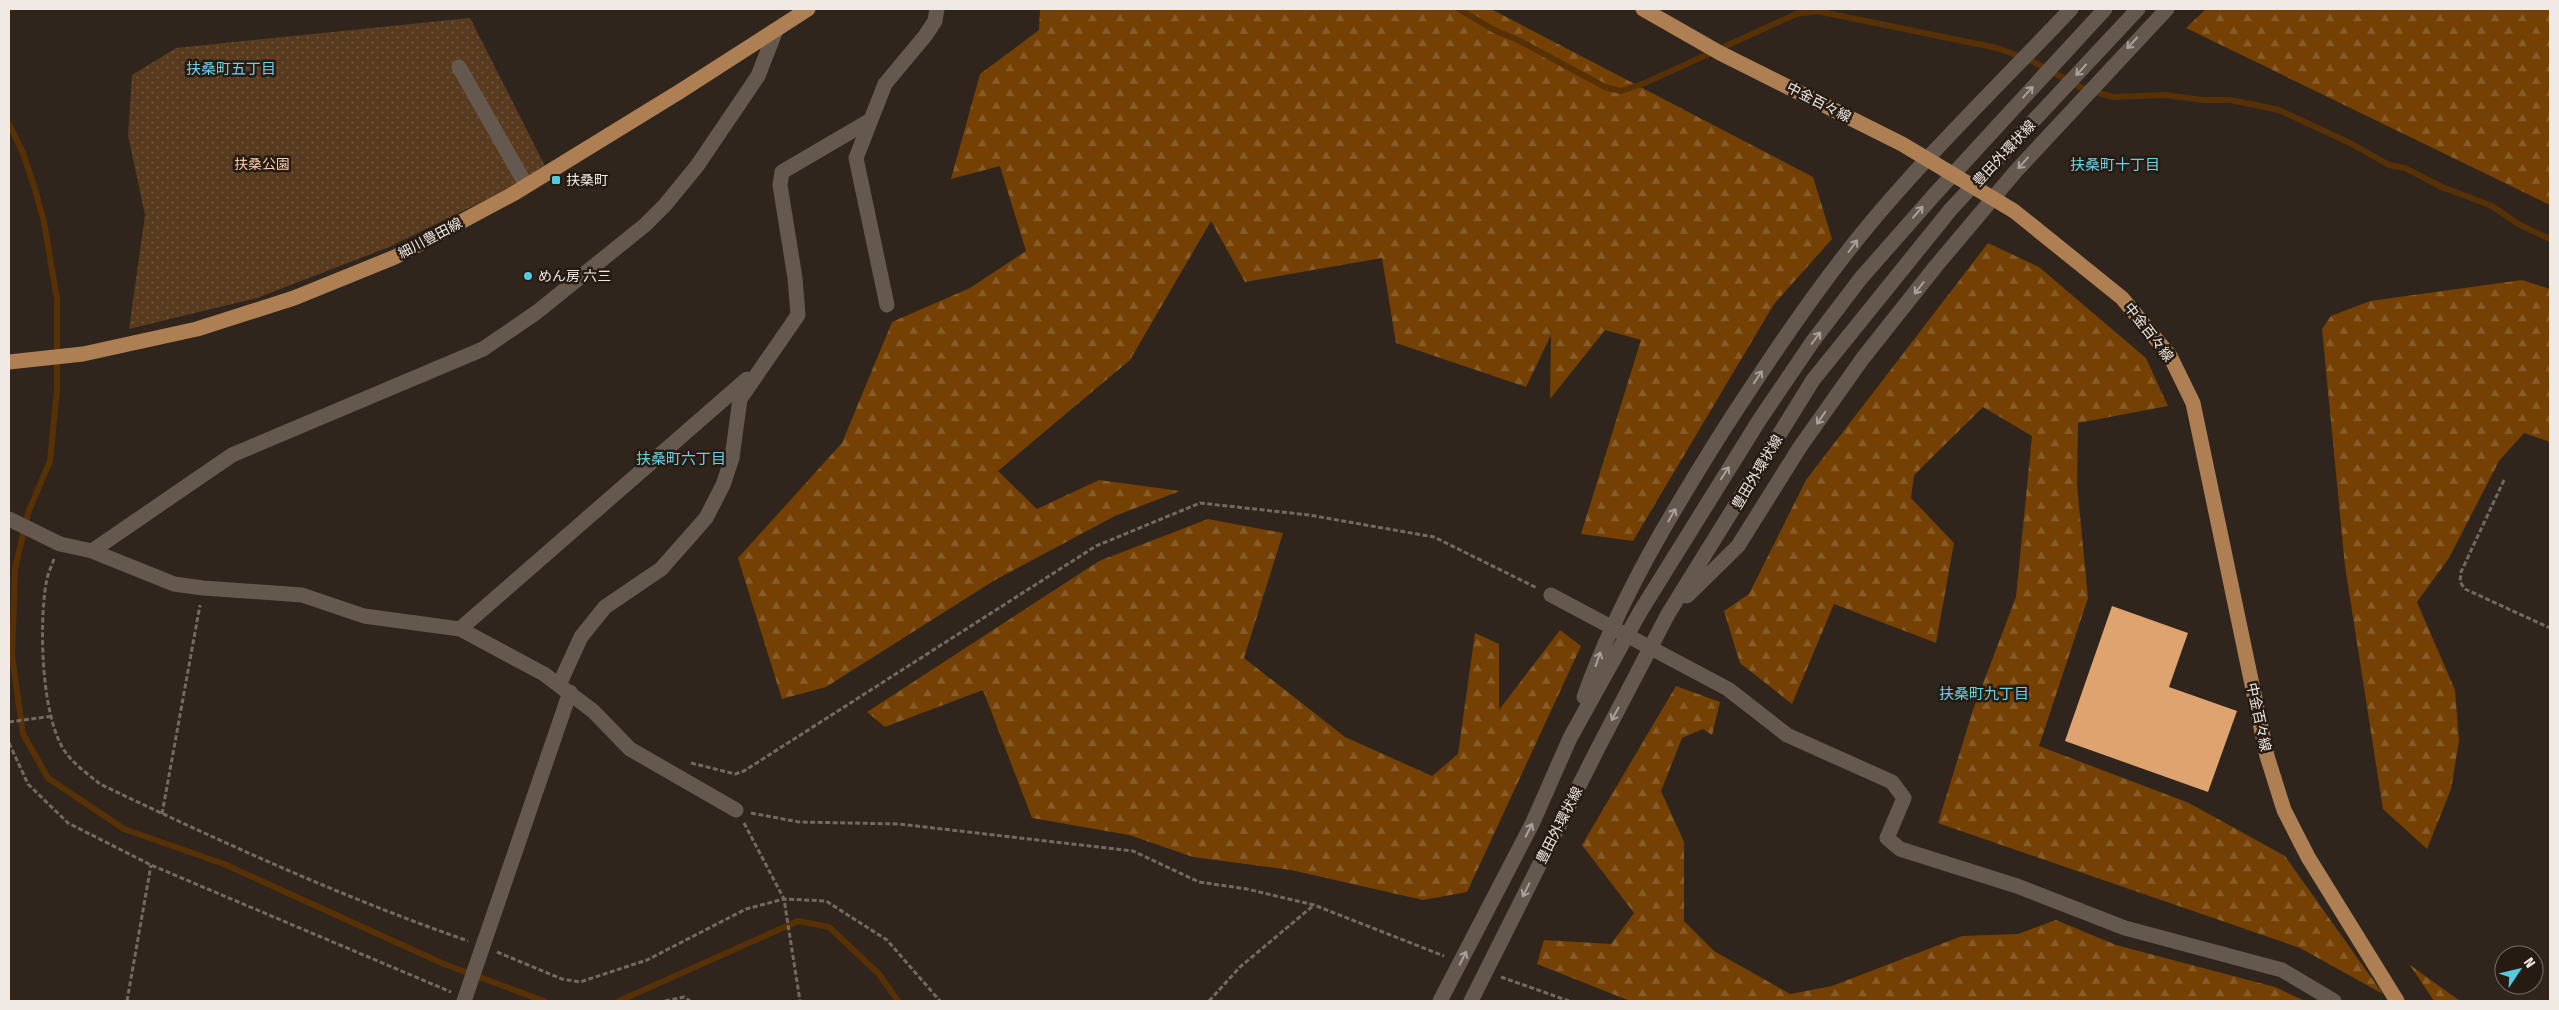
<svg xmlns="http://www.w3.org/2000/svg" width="2559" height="1010" viewBox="0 0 2559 1010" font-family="'Fira Sans Condensed','Noto Sans JP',sans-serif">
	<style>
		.grass { fill: url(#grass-dots) }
		.forest { fill: url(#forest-firs) }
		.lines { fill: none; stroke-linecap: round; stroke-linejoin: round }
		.stream { stroke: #583005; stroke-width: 6 }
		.building { fill: #dfa370 }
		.path { stroke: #726962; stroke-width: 3; stroke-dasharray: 5 2.5; stroke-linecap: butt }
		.minor { stroke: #65594f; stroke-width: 15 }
		.major { stroke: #af7f54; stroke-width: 15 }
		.oneway { stroke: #aaa19a }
		.poi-dot { fill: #54cade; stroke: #251b13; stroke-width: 2 }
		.labels { text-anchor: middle; stroke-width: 5; stroke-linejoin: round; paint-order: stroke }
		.street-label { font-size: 14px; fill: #f0e9e4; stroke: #251b13 }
		.park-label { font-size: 14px; fill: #fccba4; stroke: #251b13 }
		.poi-label { font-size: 14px; fill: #f0e9e4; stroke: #251b13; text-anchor: start }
		.neighbourhood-label { font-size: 15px; fill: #6ad2e5; stroke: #251b13 }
	</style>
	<defs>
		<pattern id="grass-dots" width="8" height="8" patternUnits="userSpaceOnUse" patternTransform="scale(1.25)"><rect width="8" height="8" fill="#583a1f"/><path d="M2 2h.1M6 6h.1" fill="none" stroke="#70563f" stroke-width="1.8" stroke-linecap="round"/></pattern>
		<pattern id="forest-firs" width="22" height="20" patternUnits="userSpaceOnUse" patternTransform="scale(1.25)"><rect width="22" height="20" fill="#744004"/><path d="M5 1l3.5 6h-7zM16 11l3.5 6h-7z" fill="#885c28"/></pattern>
	</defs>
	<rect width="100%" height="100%" fill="#2f251c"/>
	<path class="grass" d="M470 18 547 170 389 247 257 298 129 329 145 215 128 135 132 75 176 48Z"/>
	<path class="forest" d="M1040 9H1491L1813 177 1832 239 1774 304 1633 541 1581 534 1641 340 1605 330 1550 399 1551 335 1526 387 1396 343 1382 258 1245 282 1211 221 1130 360 998 471 1037 509 1099 480 1180 491 1115 516 995 580 826 687 782 699 738 558 842 443 892 322 970 288 1026 251 1000 166 951 179 980 74 1039 30Z
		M2206 9H2550V205L2186 28Z
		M1988 243 2039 267 2146 358 2168 406 2078 423 2077 485 2088 598 2039 746 2189 803 2285 856 2383 994 2300 948 1938 823 1973 710 2016 597 2032 436 1983 407 1914 475 1911 498 1954 543 1936 643 1834 604 1792 704 1740 663 1724 611 1749 594 1806 480Z
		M2522 280 2550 289V442L2524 433 2499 461 2449 558 2417 602 2455 690 2459 741 2451 789 2427 849 2383 809 2345 566 2322 329 2331 316 2370 301Z
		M1208 519 1283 533 1244 658 1345 737 1432 776 1458 754 1475 633 1499 644V710L1560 630 1581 646 1467 892 1423 900 1291 870 1193 857 1129 835 1032 818 983 690 885 727 867 712 1099 561Z
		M1676 686 1720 702 1712 735 1703 729 1682 738 1661 791 1684 842V921L1714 951 1790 994 1832 986 1962 936 2018 934 2056 920 2116 945 2275 987 2305 1001H1630L1537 964 1544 940 1611 944 1634 913 1582 845Z
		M2410 965 2460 1001H2434Z"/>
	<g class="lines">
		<path class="stream" d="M1459 9 1494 30 1520 41 1605 87 1621 91 1645 83 1796 14 1817 11 1997 48 2030 60 2082 88 2113 97 2165 95 2203 100H2230L2279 110 2350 143 2389 165 2405 168 2442 187 2492 206 2518 224 2550 239
			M9 124 23 153 35 189 44 222 57 299V390L50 461 28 513 15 569 12 656 23 734 48 778 124 829 224 864 444 964 544 1001
			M619 1001 798 921 829 927 879 974 898 1001"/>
	</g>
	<path class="building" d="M2112 606 2188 633 2169 687 2237 711 2208 792 2065 741Z"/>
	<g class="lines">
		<path class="path" d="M2504 480 2461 572 2460 582 2465 589 2550 628
			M54 559C51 567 47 576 46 584 39 625 41 719 66 753 75 765 89 775 100 784 221 842 342 897 468 941
			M9 722 53 716
			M9 743 28 784 68 823 151 865 451 992
			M691 763 735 774 744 771 1096 546 1200 503 1309 515 1434 537 1537 588
			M751 813 799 822 899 824 1133 851 1199 882 1247 889 1314 905 1444 956
			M162 814 200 605
			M744 823 784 899 800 1001
			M497 952 562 979 580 982 647 960 746 909 784 899 826 901 887 940 940 1001
			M1501 977 1569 1001
			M127 1001 151 865
			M665 1001 684 997 690 1001
			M1209 1001 1240 967 1314 905"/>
		<path class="minor" d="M459 67 526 185
			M887 305 856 158 885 84 925 36 935 21 937 9
			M9 519 60 544 92 551 174 584 203 588 302 595 364 616 460 629 544 674 593 711 630 749 736 810
			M92 551 232 455 483 349 537 312 645 225 665 205 697 166 758 76 776 30
			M1551 595 1728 689 1787 735 1892 782 1904 798 1887 838 1900 849 2017 886 2125 928 2282 970 2334 1001
			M1687 596 1738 546 1800 447 1863 358 1936 266 2016 171 2167 9
			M460 629 747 379
			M559 685 581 637 605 607 661 569 706 518 723 485 732 458 740 399 798 315 795 278 780 185 782 172 869 121
			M1584 697C1618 601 1670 515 1724 429 1767 363 1810 298 1859 237 1924 157 2000 84 2071 9
			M464 1001 570 692
			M1440 1001 1533 822 1570 738 1640 612 1760 419 1813 341 1861 278 1935 194 2105 9
			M1471 1001 1597 750 1668 614 1813 380 1951 209 2138 9"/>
		<path class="major" d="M1643 9 1720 53 1902 144 2014 211 2122 298 2170 356 2193 403 2267 756 2284 810 2308 857 2397 1001
			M9 362 83 354 197 329 294 298 395 257 513 194 679 92 808 9"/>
	</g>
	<defs><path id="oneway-shaft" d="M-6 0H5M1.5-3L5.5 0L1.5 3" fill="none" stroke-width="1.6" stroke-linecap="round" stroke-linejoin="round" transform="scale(1.25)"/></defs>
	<g class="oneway">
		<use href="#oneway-shaft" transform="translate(2132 43) rotate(133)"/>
		<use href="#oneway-shaft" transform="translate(2081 70) rotate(133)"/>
		<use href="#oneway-shaft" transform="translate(2028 92) rotate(-48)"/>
		<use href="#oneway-shaft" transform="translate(2023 163) rotate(132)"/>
		<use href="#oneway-shaft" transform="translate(1918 212) rotate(-49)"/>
		<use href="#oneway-shaft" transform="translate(1853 246) rotate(-53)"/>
		<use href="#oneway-shaft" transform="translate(1919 288) rotate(128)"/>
		<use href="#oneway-shaft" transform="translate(1816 338) rotate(-53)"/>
		<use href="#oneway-shaft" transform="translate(1758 377) rotate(-57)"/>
		<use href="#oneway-shaft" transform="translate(1821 418) rotate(125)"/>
		<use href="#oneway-shaft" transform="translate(1725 473) rotate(-57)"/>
		<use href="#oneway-shaft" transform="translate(1672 515) rotate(-60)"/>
		<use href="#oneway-shaft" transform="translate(1598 659) rotate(-71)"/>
		<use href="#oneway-shaft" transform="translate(1615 714) rotate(118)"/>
		<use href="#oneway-shaft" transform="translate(1529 830) rotate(-63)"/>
		<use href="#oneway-shaft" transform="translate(1526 890) rotate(117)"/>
		<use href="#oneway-shaft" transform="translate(1463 958) rotate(-63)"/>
	</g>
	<g class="poi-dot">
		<rect x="551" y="175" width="10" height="10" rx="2.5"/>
		<circle cx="528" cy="276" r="5"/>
	</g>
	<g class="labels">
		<g class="street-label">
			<text transform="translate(1819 102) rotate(27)" y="5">中金百々線</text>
			<text transform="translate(2004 153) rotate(-47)" y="5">豊田外環状線</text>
			<text transform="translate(430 238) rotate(-28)" y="5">細川豊田線</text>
			<text transform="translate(2149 332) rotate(52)" y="5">中金百々線</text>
			<text transform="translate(1757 472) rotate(-59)" y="5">豊田外環状線</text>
			<text transform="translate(2259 717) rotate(78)" y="5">中金百々線</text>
			<text transform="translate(1559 825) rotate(-63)" y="5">豊田外環状線</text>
		</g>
		<g class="park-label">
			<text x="262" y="169">扶桑公園</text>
		</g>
		<g class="poi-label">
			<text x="566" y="185">扶桑町</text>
			<text x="538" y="281">めん房 六三</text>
		</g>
		<g class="neighbourhood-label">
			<text x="231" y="74">扶桑町五丁目</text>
			<text x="2115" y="170">扶桑町十丁目</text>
			<text x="681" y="464">扶桑町六丁目</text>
			<text x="1984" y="699">扶桑町九丁目</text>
		</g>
	</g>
	<rect width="2559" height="1010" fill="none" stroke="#f0e9e4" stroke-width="20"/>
	<g transform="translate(2519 970) rotate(55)"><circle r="24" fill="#251b13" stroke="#766d67"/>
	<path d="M0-4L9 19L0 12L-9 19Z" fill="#54cade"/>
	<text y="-8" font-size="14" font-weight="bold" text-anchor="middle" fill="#f0e9e4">N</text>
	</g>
</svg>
